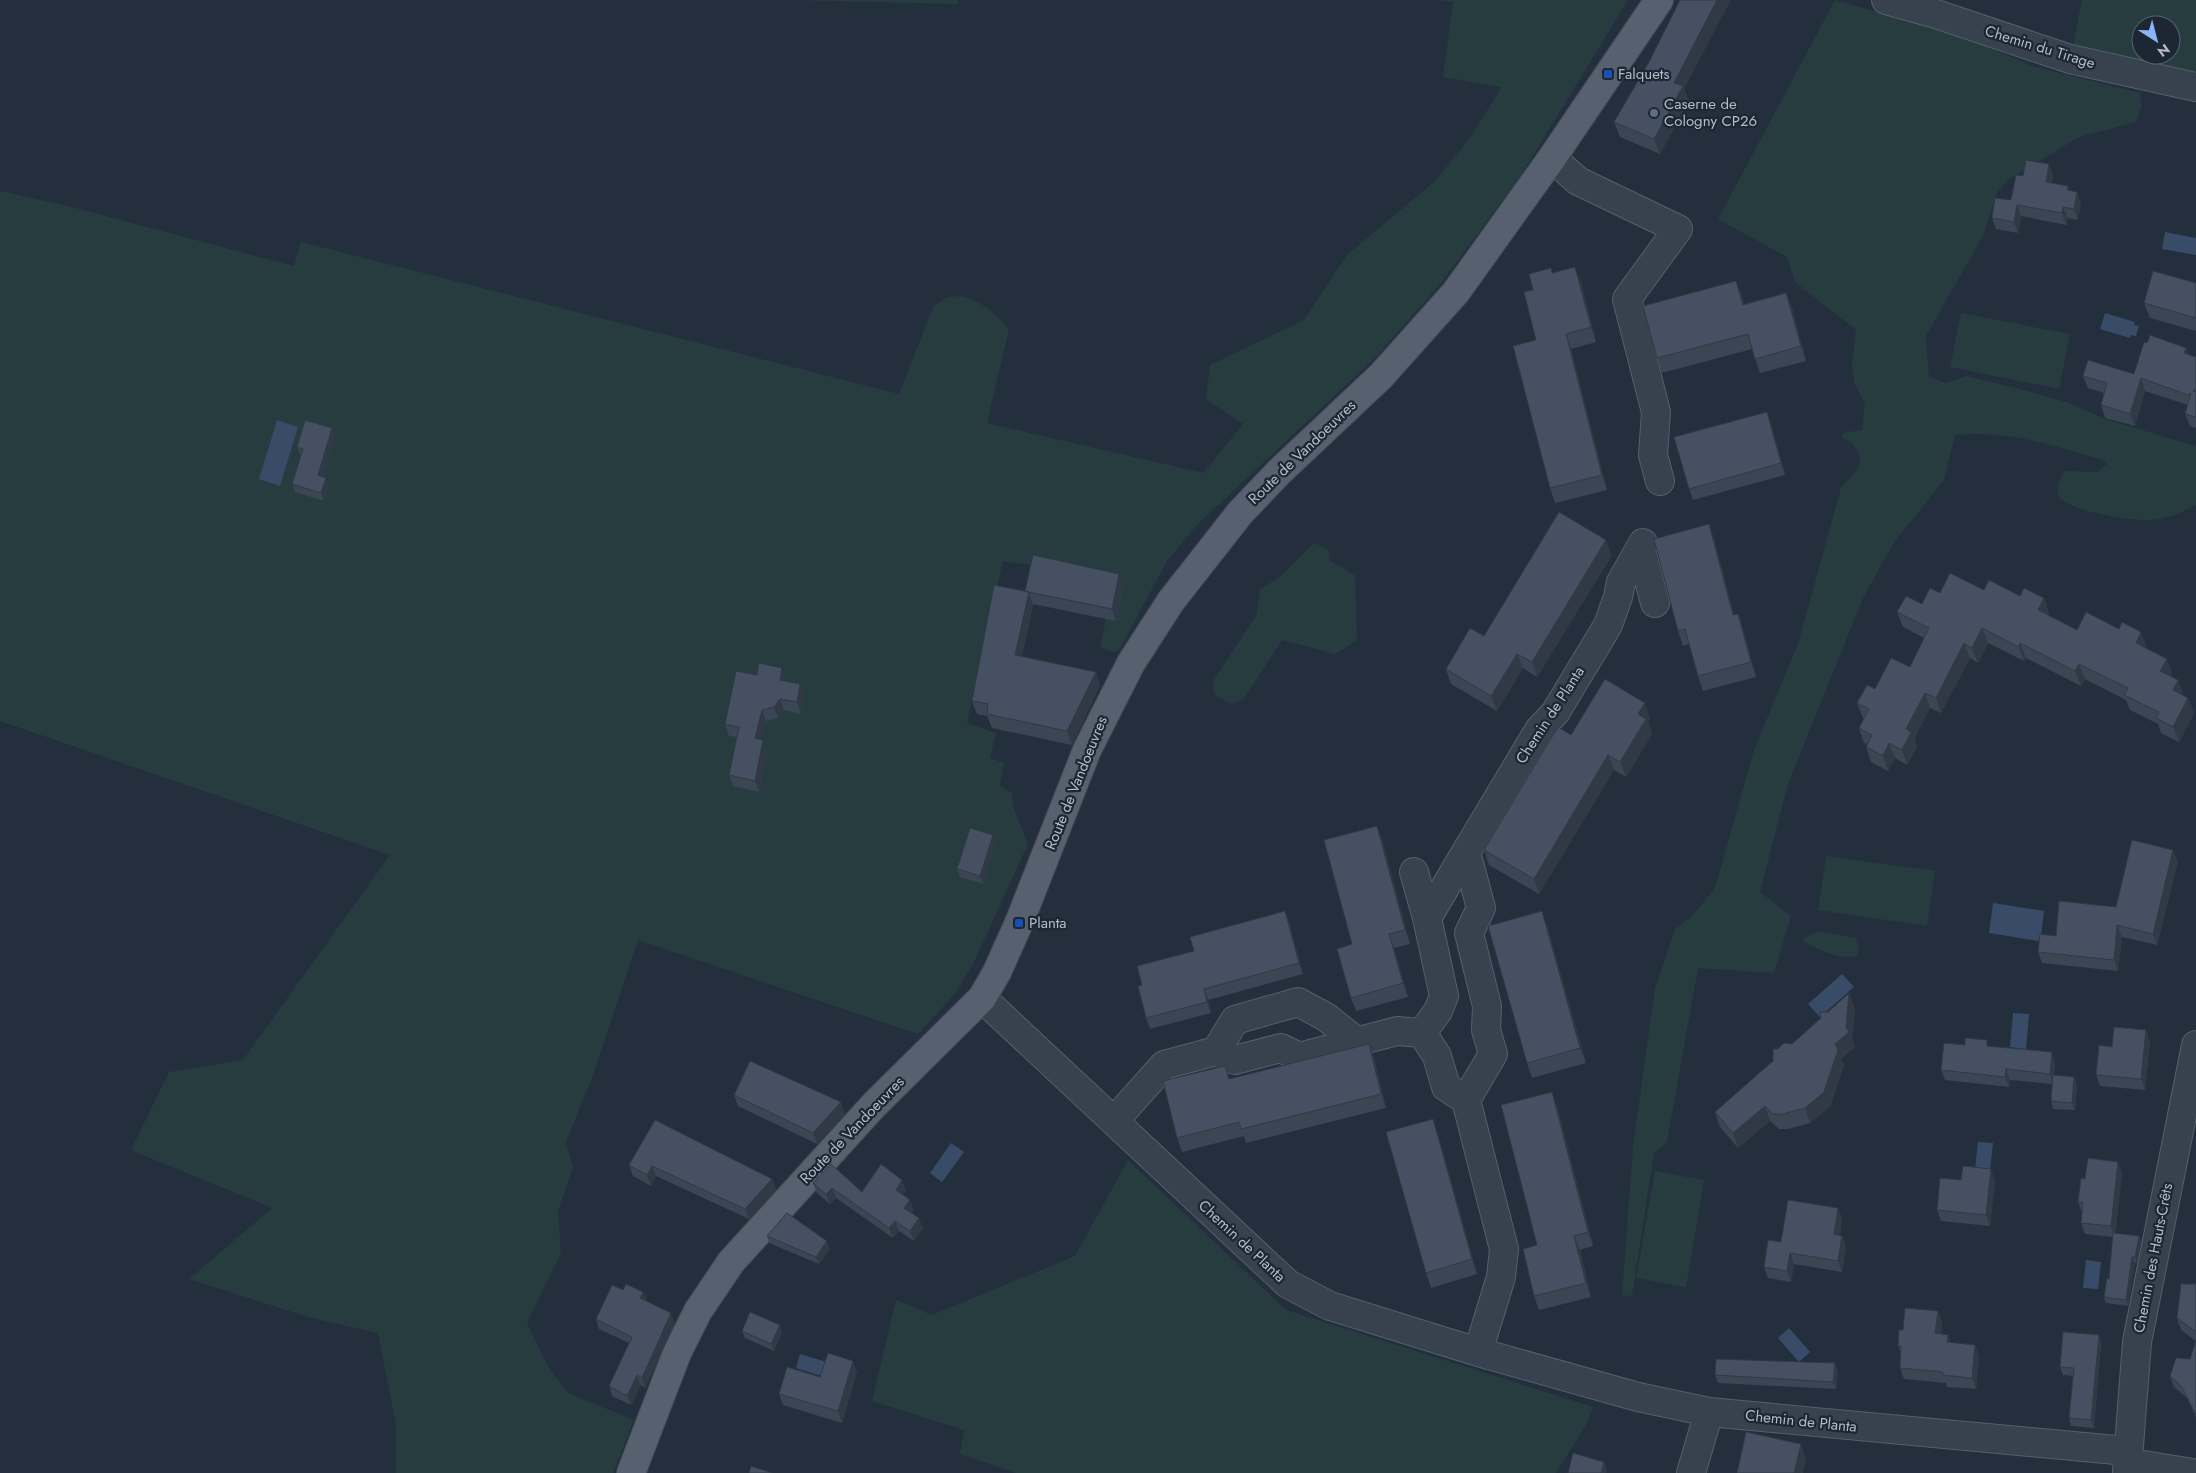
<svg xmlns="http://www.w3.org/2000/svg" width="2196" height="1473" viewBox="0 0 2196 1473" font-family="Jost,sans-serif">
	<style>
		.green { fill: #263c3f; fill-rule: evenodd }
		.water { fill: #394c67 }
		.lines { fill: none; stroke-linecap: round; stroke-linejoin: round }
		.minor-casing { stroke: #565f6c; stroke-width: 30 }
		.major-casing { stroke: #414a57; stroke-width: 30 }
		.minor { stroke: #38414e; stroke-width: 28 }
		.major { stroke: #56606e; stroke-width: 28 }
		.wall { fill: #3b4654 }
		.shaded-wall { fill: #303945 }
		.building { fill: #455162; stroke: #303945 }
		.transit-dot { fill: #1a4fb4; stroke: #1d2633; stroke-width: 2 }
		.service-dot { fill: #5c6f8a; stroke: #1d2633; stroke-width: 2 }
		.labels { text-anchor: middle; stroke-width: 4.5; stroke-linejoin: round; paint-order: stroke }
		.street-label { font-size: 15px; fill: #b4bcc9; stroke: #1d2633 }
		.poi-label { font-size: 15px; fill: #b4bcc9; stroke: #1d2633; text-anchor: start }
	</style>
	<rect width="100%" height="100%" fill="#242f3e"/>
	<path class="green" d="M792 0H958L957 4Z
		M1439 0H1628L1520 177 1441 283 1376 357 1197 525 1167 561 1120 649 1114 652 1100 648 1106 619 1037 566 1003 561 967 723 996 733 990 758 1004 763 1000 786 1012 793C1012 811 1022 827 1028 844L974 962 954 995 918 1034 638 940 593 1075 566 1142 573 1167 558 1211 561 1253 527 1323 547 1365 568 1393 634 1420 613 1473H396V1425L378 1333 308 1317 189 1279 272 1208 131 1150 169 1072 243 1060 390 855 0 721V191L68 206 294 266 301 242 899 394 933 307C959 281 991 307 1009 329L987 423 1203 473 1243 424 1206 399 1210 365 1304 320 1347 255 1435 181 1469 139 1502 87 1443 77 1453 2Z
		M1835 0 1964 37 2032 66 2140 93 2142 106 2136 122 2079 137 2009 179 1997 192 1984 234 1926 336 1929 377 1946 383 1967 376 2016 388 2069 403 2105 419 2196 446V505C2181 512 2167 520 2149 520 2132 521 2066 511 2059 496 2055 487 2061 479 2064 471L2097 472 2107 464 2103 460C2052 445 2009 430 1955 435L1944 480 1893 544 1864 596 1788 784 1760 892 1791 916 1774 973 1698 968 1667 1142 1654 1153 1632 1296 1622 1295 1633 1146 1655 988 1675 929 1692 916 1715 888 1754 750 1798 644 1841 488 1859 467 1860 456 1853 444 1842 437 1843 433 1862 430 1865 404 1854 382 1852 364 1856 330 1795 282 1787 257 1718 219Z
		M2082 0H2196V77L2072 50ZM2141 25H2171V55H2141Z
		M1961 313 2070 334 2059 389 1950 367Z
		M1314 543 1328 549 1330 561 1355 575 1357 640 1335 654 1282 640 1243 700 1230 704 1214 694 1213 681 1256 616 1260 590 1282 575Z
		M1826 856 1935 871 1927 926 1818 910Z
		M1817 931 1856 938 1859 951 1857 956C1836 960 1820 950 1802 940Z
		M1128 1160 1286 1310 1593 1407 1586 1425 1556 1473H1016L960 1454 964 1430 872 1401 896 1300 932 1315 1075 1256Z
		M1655 1171 1704 1180 1686 1287 1636 1278Z"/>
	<path class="water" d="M2165 232 2196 238V255L2162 249Z
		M2105 313 2135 322 2134 325 2139 326 2136 336 2131 335 2130 338 2100 329Z
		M277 420 298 427 280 486 259 479Z
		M1993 903 2044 911 2041 936 2044 942 1989 933Z
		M1842 974 1854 987 1820 1017 1808 1004Z
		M2013 1013 2029 1014 2026 1049 2010 1047Z
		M1978 1142 1993 1143 1990 1171 1975 1169Z
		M951 1143 964 1152 942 1182 930 1173Z
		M2086 1260 2101 1262 2098 1289 2083 1288Z
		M1789 1328 1810 1352 1799 1362 1778 1338Z
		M800 1354 830 1363 825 1377 796 1368Z"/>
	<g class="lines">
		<g class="minor-casing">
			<path id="minor" d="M1886 0 1936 14 2070 59 2196 87
				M1552 158 1578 181 1678 229 1627 299 1656 412 1653 455 1660 481
				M1641 549 1655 603
				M1466 852 1427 918 1444 996 1438 1011 1422 1033 1437 1056 1446 1087 1466 1100
				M1414 872 1427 918
				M982 998 1288 1284 1330 1306 1478 1352 1638 1397 1709 1412 2116 1450 2137 1464 2193 1473
				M1216 1051 1235 1020 1298 1002 1326 1017 1356 1041
				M1114 1121 1164 1065 1216 1051 1235 1060 1281 1048 1299 1057 1397 1031 1422 1033
				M1478 1352 1501 1277 1504 1249 1466 1100 1493 1054 1486 1030 1487 1006 1469 933 1481 908 1466 852 1539 730 1555 713 1608 625 1618 597 1621 582 1643 543
				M2127 1472 2137 1342 2196 1045
				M1691 1473 1709 1412"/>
		</g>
		<g class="major-casing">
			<path id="major" d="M631 1473 677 1353 698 1311 731 1262 874 1105 982 998 997 972 1019 923 1087 750 1131 663 1171 601 1240 513 1279 472 1381 376 1456 292 1552 158 1659 0"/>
		</g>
		<use href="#minor" class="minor"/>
		<use href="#major" class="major"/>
	</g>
	<path class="wall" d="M1684 89 1689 101 1660 154 1620 137 1614 122Z
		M2053 175 2052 183 2068 186 2069 190 2081 203 2078 220 2068 218 2066 225 2021 216 2018 233 1996 229 1992 218 2011 200 2023 176Z
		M1551 268 1552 273 1581 282 1596 342 1571 349 1607 490 1555 503 1550 488 1533 290Z
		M2196 283V331L2150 318 2144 303Z
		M1786 293 1792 308 1806 361 1760 373 1752 349 1662 373 1657 358 1742 296 1744 304Z
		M2188 355 2196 357V428L2190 426 2185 414 2188 405 2145 391 2135 426 2105 418 2101 405 2104 393 2088 388 2083 376 2134 374Z
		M1771 423 1785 475 1693 500 1689 489Z
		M335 436 323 477 329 485 324 501 295 492 292 484 301 455 300 454 297 447Z
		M1709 524 1714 539 1734 615 1738 614 1743 629 1756 677 1703 691 1698 676 1689 644 1683 646 1678 631Z
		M1612 555 1537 677 1523 668 1497 711 1451 684 1446 669 1484 636Z
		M1123 586 1116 621 1033 604V605L1022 656 1100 685 1072 745 992 728 987 716 977 714 972 701 1025 591Z
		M1984 590 2020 596 2044 598 2049 613 2048 615 2077 630 2147 647 2146 648 2167 659 2172 673 2171 676 2178 680 2183 695 2188 698 2194 713 2179 742 2161 733 2158 724 2130 710 2126 700 2085 679 2081 686 2026 658 2024 661 1988 643 1978 663 1970 658 1941 713 1930 708 1914 739 1917 747 1907 765 1895 758 1888 771 1871 762 1866 747 1867 744 1864 743 1859 728 1864 719 1863 718 1857 703 1875 689 1910 667 1924 638 1903 627 1897 612 1922 604 1940 593Z
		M782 668 786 679V681L800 684 804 695 801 714 784 710 778 718 766 721 761 740H763L767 752 759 792 733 786 729 775 737 737 729 736 725 724 757 675Z
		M1650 718 1648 722 1652 734 1626 777 1614 770 1539 894 1489 865 1484 850Z
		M1382 839 1410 944 1394 948 1408 997 1356 1011 1351 998Z
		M996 843 983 884 960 877 957 869Z
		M2178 861 2157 945 2122 937 2118 971 2042 963 2038 952 2056 936 2116 907Z
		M1285 911 1289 922 1303 974 1208 1000 1211 1013 1150 1029 1146 1018 1142 985 1194 951Z
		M1547 926 1586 1063 1532 1078 1527 1063Z
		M1855 1008 1852 1039 1855 1047 1841 1059 1844 1065 1830 1107 1810 1123 1788 1129H1779L1770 1121 1738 1148 1720 1127 1715 1112 1773 1061 1778 1049 1792 1044 1828 1012Z
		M2150 1041 2145 1090 2100 1086 2096 1075 2112 1047Z
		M1990 1047 2055 1063 2054 1075 2074 1077 2077 1085 2075 1110 2053 1109 2051 1101 2052 1084 2010 1080 2009 1087 1945 1080 1941 1070Z
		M1374 1058 1386 1108 1246 1143 1244 1136 1182 1152 1177 1138 1230 1079Z
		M734 1095 845 1114 817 1144 738 1106Z
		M1557 1106 1593 1246 1580 1250 1591 1297 1539 1310 1534 1296 1537 1245Z
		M655 1120 772 1179 776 1190 749 1219 656 1176 651 1186 633 1176 629 1165Z
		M1438 1134 1477 1274 1431 1288 1426 1273Z
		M2118 1162 2122 1173 2115 1233 2139 1236 2141 1241 2137 1263H2135L2128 1306 2106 1303 2104 1297 2109 1279 2113 1237 2085 1234 2081 1223 2082 1213 2078 1202 2085 1179Z
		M1961 1180 1995 1181 1990 1226 1941 1221 1937 1210Z
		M813 1183 862 1192 906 1190 903 1194 914 1210 912 1213 923 1228 914 1241 899 1231 893 1238 836 1198 830 1204 817 1193Z
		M1838 1208 1842 1219 1840 1235 1842 1236 1846 1247 1842 1272 1794 1264 1791 1282 1768 1278 1764 1267 1781 1242Z
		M767 1236 830 1249 819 1264 769 1243Z
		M2196 1284V1418L2187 1398 2174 1387 2170 1376 2190 1359 2196 1341 2181 1330 2177 1318Z
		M623 1290 643 1292 647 1301 675 1323 645 1388 641 1385 631 1405 612 1396 609 1386 629 1343 599 1329 596 1319Z
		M1938 1311 1942 1323 1941 1334 1948 1335 1950 1343 1979 1356 1976 1389 1947 1387 1946 1383 1904 1379 1900 1368 1901 1354 1898 1346 1903 1330Z
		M742 1331 782 1333 774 1351 745 1338Z
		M2099 1335 2101 1343 2094 1428 2071 1426 2069 1418 2073 1376 2063 1375 2060 1367Z
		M1838 1371 1836 1389 1718 1383 1715 1375Z
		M857 1372 842 1423 783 1405 779 1394 820 1377Z"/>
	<path class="shaded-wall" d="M1717 0H1731L1684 89 1689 101 1660 154 1654 139 1674 83Z
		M2049 164 2053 175 2050 194 2046 182Z
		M2077 192 2081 203 2078 220 2074 209Z
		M2017 205 2021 216 2018 233 2014 222Z
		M2063 207 2068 218 2066 225 2062 213Z
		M1575 267 1581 282 1596 342 1591 327Z
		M1736 281 1742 296 1748 320 1743 305Z
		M1786 293 1792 308 1806 361 1801 346Z
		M1566 334 1571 349 1607 490 1602 475Z
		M2186 348 2190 360 2184 353Z
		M2141 378 2145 391 2135 426 2130 414Z
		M1767 412 1771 423 1785 475 1781 463Z
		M332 428 335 436 321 483 318 475Z
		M326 478 329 485 324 501 321 493Z
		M1709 524 1714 539 1738 630 1733 615Z
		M1606 540 1612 555 1537 677 1532 662Z
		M1119 574 1123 586 1116 621 1112 609Z
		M1029 592 1033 605 1019 668 1015 655Z
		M2044 598 2049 613 2043 625 2038 610Z
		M1738 614 1743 629 1756 677 1751 662Z
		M1982 628 1988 643 1978 663 1972 648Z
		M2141 632 2147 647 2141 658 2136 643Z
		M1964 643 1970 658 1941 713 1936 698Z
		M2020 643 2026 658 2024 661 2019 647Z
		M1517 654 1523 668 1497 711 1491 696Z
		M2167 659 2172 673 2166 686 2160 671Z
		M2079 664 2085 679 2081 686 2075 671Z
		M782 668 786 679 784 691 780 680Z
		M1096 672 1100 685 1072 745 1067 731Z
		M2178 680 2183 695 2178 705 2173 690Z
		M800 684 804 695 801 714 797 702Z
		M1925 693 1930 708 1914 739 1917 747 1907 765 1902 750 1906 729Z
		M2188 698 2194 713 2179 742 2173 727Z
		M780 699 784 710 778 718 774 707Z
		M1645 703 1650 718 1648 722 1652 734 1626 777 1620 762 1638 714Z
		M762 710 766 721 759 750 755 738Z
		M763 740 767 752 759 792 755 781Z
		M1889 743 1895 758 1888 771 1883 756Z
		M1608 755 1614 770 1539 894 1534 879Z
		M1377 826 1382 839 1410 944 1405 930Z
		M993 835 996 843 983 884 980 876Z
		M2173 850 2178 861 2157 945 2153 934Z
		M1285 911 1289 922 1303 974 1299 963Z
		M1542 911 1547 926 1586 1063 1580 1048Z
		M2117 925 2122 937 2118 971 2114 960Z
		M1389 934 1394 948 1408 997 1403 983Z
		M1204 989 1208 1000 1211 1013 1207 1002Z
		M1849 993 1855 1008 1852 1039 1855 1047 1841 1059 1844 1065 1830 1107 1810 1123 1805 1108 1835 1044 1846 1027Z
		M2146 1030 2150 1041 2145 1090 2141 1079Z
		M1369 1044 1374 1058 1386 1108 1381 1094Z
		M2052 1052 2055 1063 2053 1084 2050 1074Z
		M2006 1069 2010 1080 2009 1087 2005 1077Z
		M2074 1077 2077 1085 2075 1110 2072 1103Z
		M1552 1092 1557 1106 1593 1246 1588 1232Z
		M841 1102 845 1114 817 1144 813 1133Z
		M1765 1106 1770 1121 1738 1148 1733 1133Z
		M1433 1119 1438 1134 1477 1274 1472 1259Z
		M2118 1162 2122 1173 2115 1237 2111 1226Z
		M652 1166 656 1176 651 1186 647 1175Z
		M1991 1169 1995 1181 1990 1226 1986 1215Z
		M772 1179 776 1190 749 1219 745 1209Z
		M902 1180 906 1190 899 1200 896 1190Z
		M832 1188 836 1198 830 1204 826 1194Z
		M910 1200 914 1210 908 1218 904 1208Z
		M1838 1208 1842 1219 1838 1246 1834 1234Z
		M919 1218 923 1228 914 1241 910 1231Z
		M895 1221 899 1231 893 1238 889 1228Z
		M1574 1236 1580 1250 1591 1297 1586 1283Z
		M1842 1236 1846 1247 1842 1272 1838 1261Z
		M2139 1236 2141 1241 2137 1263 2135 1257Z
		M827 1241 830 1249 819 1264 816 1257Z
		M1790 1253 1794 1264 1791 1282 1787 1271Z
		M2132 1257 2135 1263 2128 1306 2126 1300Z
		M643 1292 647 1302 640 1298Z
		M1938 1311 1942 1323 1939 1345 1935 1333Z
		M671 1313 675 1323 645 1388 642 1378Z
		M780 1325 782 1333 774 1351 771 1344Z
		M1948 1335 1952 1346 1947 1342Z
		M2099 1335 2101 1343 2094 1428 2091 1420Z
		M1975 1345 1979 1356 1976 1389 1972 1378Z
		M853 1361 857 1372 842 1423 838 1411Z
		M1835 1363 1838 1371 1836 1389 1833 1382Z
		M637 1375 641 1385 631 1405 627 1396Z
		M1801 1444 1806 1459 1803 1473H1794Z
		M1604 1462 1607 1469 1606 1473H1601Z"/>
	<path class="building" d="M1680 0H1717L1674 83 1683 86 1654 139 1614 122 1649 62Z
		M2026 160 2049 164 2046 182 2068 186 2067 190 2077 192 2074 209 2063 207 2062 213 2017 205 2014 222 1992 218 1995 198 2011 200 2016 175 2023 176Z
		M1575 267 1591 327 1566 334 1602 475 1550 488 1513 346 1536 340 1524 292 1533 290 1529 274 1551 268 1552 273Z
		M2153 271 2196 283V318L2144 303Z
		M1736 281 1743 305 1786 293 1801 346 1755 359 1748 334 1657 358 1643 306Z
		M2150 335 2186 348 2184 353 2196 357V389L2193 391 2196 392V417L2185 414 2191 393 2188 395 2141 378 2130 414 2101 405 2107 383 2083 376 2088 360 2134 374 2144 342 2147 343Z
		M1767 412 1781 463 1689 489 1674 437Z
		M305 420 332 428 318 475 326 478 321 493 292 484 303 449 297 447Z
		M1559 512 1606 540 1532 662 1517 654 1491 696 1446 669 1470 628 1484 636Z
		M1709 524 1733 615 1738 614 1751 662 1698 676 1685 629 1678 631 1654 539Z
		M1033 555 1119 574 1112 609 1028 592H1029L1025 591Z
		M1950 573 1984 590 1989 580 2020 596 2024 588 2044 598 2038 610 2077 630 2086 612 2119 629 2122 622 2141 632 2136 643 2167 659 2160 671 2178 680 2173 690 2188 698 2173 727 2156 718 2159 712 2124 695 2128 688 2079 664 2075 671 2020 643 2019 647 1982 628 1972 648 1964 643 1936 698 1925 693 1906 729 1911 732 1902 750 1889 743 1883 756 1866 747 1872 735 1859 728 1869 709 1857 703 1867 685 1875 689 1891 658 1910 667 1929 628 1897 612 1906 596 1922 604 1930 588 1940 593Z
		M994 585 1029 592 1015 655 1096 672 1067 731 987 714 988 704 972 701Z
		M759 663 782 668 780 680 800 684 797 702 780 699 774 707 762 710 755 738 763 740 755 781 729 775 739 727 725 724 736 671 757 675Z
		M1605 679 1645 703 1638 714 1646 719 1620 762 1608 755 1534 879 1484 850 1558 727 1571 735Z
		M1377 826 1405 930 1389 934 1403 983 1351 998 1337 949 1352 944 1324 840Z
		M970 828 993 835 980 876 957 869Z
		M2132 840 2173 850 2153 934 2117 925 2114 960 2038 952 2040 934 2056 936 2059 901 2116 907Z
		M1285 911 1299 963 1204 989 1207 1002 1146 1018 1138 986 1142 985 1137 966 1194 951 1190 937Z
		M1542 911 1580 1048 1527 1063 1488 926Z
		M1849 993 1846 1027 1849 1032 1835 1044 1838 1050 1824 1092 1805 1108 1783 1114H1773L1765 1106 1733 1133 1715 1112 1773 1061V1049H1778L1784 1043 1792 1044 1821 1018 1820 1012H1828Z
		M2114 1027 2146 1030 2141 1079 2096 1075 2099 1045 2112 1047Z
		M1965 1038 1987 1040V1046L2052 1052 2050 1074 2006 1069 2005 1077 1941 1070 1944 1043 1965 1045Z
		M1369 1044 1381 1094 1241 1129 1239 1122 1177 1138 1163 1081 1225 1066 1229 1079Z
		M750 1061 841 1102 813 1133 734 1095Z
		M2053 1075 2074 1077 2072 1103 2051 1101Z
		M1552 1092 1588 1232 1574 1236 1586 1283 1534 1296 1523 1249 1537 1245 1501 1105Z
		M1433 1119 1472 1259 1426 1273 1386 1132Z
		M655 1120 772 1179 745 1209 652 1166 647 1175 629 1165Z
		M2088 1158 2118 1162 2111 1226 2081 1223 2083 1202H2078L2081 1178 2085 1179Z
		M831 1164 862 1192 881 1164 902 1180 896 1190 910 1200 904 1208 919 1218 910 1231 895 1221 889 1228 832 1188 826 1194 813 1183Z
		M1963 1166 1991 1169 1986 1215 1937 1210 1940 1178 1961 1180Z
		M1788 1200 1838 1208 1834 1234 1842 1236 1838 1261 1790 1253 1787 1271 1764 1267 1768 1240 1781 1242Z
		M787 1213 827 1241 816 1257 767 1236Z
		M2113 1233 2139 1236 2135 1257H2132L2126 1300 2104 1297 2107 1278 2109 1279Z
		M626 1284 643 1292 640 1298 671 1313 642 1378 637 1375 627 1396 609 1386 632 1337 596 1319 612 1285 623 1290Z
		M2181 1284H2196V1332L2177 1318Z
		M1905 1308 1938 1311 1935 1333 1948 1335 1947 1342 1975 1345 1972 1378 1943 1375V1372L1900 1368 1901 1346H1898L1899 1330H1903Z
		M750 1312 780 1325 771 1344 742 1331Z
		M2063 1332 2099 1335 2091 1420 2069 1418 2074 1368 2060 1367Z
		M2196 1340V1415L2182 1387 2170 1376 2176 1358 2190 1359Z
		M828 1353 853 1361 838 1411 779 1394 787 1367 820 1377Z
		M1716 1359 1835 1363 1833 1382 1715 1375Z
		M1746 1432 1801 1444 1794 1473H1737Z
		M1573 1453 1604 1462 1601 1473H1568Z
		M751 1466 772 1473H749Z"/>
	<g class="transit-dot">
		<rect x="1603" y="69" width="10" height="10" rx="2.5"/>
		<rect x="1014" y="918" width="10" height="10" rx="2.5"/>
	</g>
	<circle class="service-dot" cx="1654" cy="113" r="5"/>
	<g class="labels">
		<g class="street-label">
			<text transform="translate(2040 47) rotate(17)" y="5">Chemin du Tirage</text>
			<text transform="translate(1302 452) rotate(-44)" y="5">Route de Vandoeuvres</text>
			<text transform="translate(1550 715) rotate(-57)" y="5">Chemin de Planta</text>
			<text transform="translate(1076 783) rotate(-68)" y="5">Route de Vandoeuvres</text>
			<text transform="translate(852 1130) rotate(-46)" y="5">Route de Vandoeuvres</text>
			<text transform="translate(1242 1241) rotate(43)" y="5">Chemin de Planta</text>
			<text transform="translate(2153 1258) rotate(-79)" y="5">Chemin des Hauts-Crêts</text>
			<text transform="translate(1801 1421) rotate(6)" y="5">Chemin de Planta</text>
		</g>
		<g class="poi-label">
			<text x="1618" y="79">Falquets</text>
			<text x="1664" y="109">Caserne de<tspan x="1664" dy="17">Cologny CP26</tspan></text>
			<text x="1029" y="928">Planta</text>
		</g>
	</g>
	<g transform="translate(2156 40) rotate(144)"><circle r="24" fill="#1d2633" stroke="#59626f"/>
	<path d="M0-4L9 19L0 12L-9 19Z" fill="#8ab4f8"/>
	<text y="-8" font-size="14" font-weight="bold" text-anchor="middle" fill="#b4bcc9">N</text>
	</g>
</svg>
